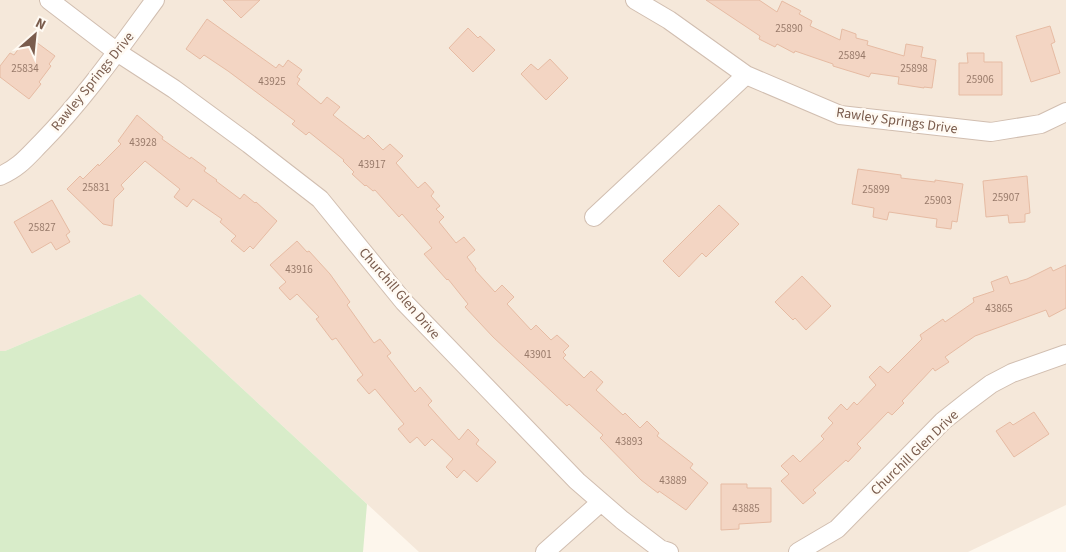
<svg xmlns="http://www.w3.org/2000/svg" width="1066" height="552" viewBox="0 0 1066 552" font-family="'Source Sans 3',sans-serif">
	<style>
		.residential { fill: #f5e8da }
		.green { fill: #d8ecc9 }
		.building { fill: #f3d5c3; stroke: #e6bba3 }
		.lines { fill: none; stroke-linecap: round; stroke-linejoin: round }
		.minor-casing { stroke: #d1beb0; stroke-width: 20 }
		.minor { stroke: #fff; stroke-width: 18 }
		.labels { text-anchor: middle; stroke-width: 5; stroke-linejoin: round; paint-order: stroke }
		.number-label { font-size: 11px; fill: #987a6a }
		.street-label { font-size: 14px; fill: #7a5c4d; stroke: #fffaf3 }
	</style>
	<rect width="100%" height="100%" fill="#fdf6ec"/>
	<path class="residential" d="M0 0H1066V505L968 552H419L140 294 5 351H0Z"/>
	<path class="green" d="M140 294 367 504 363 552H0V351H5Z"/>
	<path class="building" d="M223 0H260L241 18Z
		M706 0H759L777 12 782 1 801 11 799 14 812 21 810 26 840 40 842 29 856 34V38L868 41 867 45 904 56 906 44 923 47 921 57 936 60 932 88 924 87V88L898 84 899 77 871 73 869 77 833 66V64L795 51 794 53 777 44 775 47 759 39 760 36Z
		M207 19 276 68 279 64 283 67 288 60 302 70 297 77 300 79 297 84 321 104 327 97 340 107 333 115 364 139 368 135 383 150 390 144 403 156 396 163 418 188 425 182 434 192 431 196 440 206 436 209 444 217 439 222 456 243 464 237 475 250 467 257 476 269 475 270 495 292 502 285 514 297 507 304 531 330 536 325 551 340 557 335 569 346 563 352 566 355 563 358 584 378 591 371 603 382 596 390 623 415 625 413 640 428 647 421 659 433 657 436 693 464 690 468 708 483 686 510 659 491 658 493 641 480 600 438 603 435 569 404 567 406 493 337 465 307 468 304 448 279 447 280 424 254 432 248 402 214 399 217 375 190 373 191 366 185 365 186 352 174 354 172 343 161 344 160 309 132 306 135 292 124 295 121 228 71 204 55 200 59 186 49Z
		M1050 26 1055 42 1051 44 1060 73 1031 82 1016 36Z
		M468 28 478 38 480 36 495 50 473 72 449 48Z
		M32 39 55 56 49 64 51 66 39 82 41 84 29 99 0 77V66L10 53 14 55 22 44 26 47Z
		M967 53H984V62H1002V95H959V63H968Z
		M550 59 568 78 546 100 521 74 531 64 538 70Z
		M137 115 163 137 162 139 190 159 191 157 206 168 204 171 217 180 216 181 240 199 244 194 255 203 256 202 277 221 253 249 250 246 244 252 231 241 236 236 220 222 222 219 193 199 187 207 174 197 180 189 145 161 121 185 124 189 114 199 112 226 103 224 67 189 80 176 83 179 98 164 99 166 121 144 118 141Z
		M858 169 901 175V178L935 182V180L963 184 957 222 952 221 951 229 936 227 937 219 889 212 887 220 873 217 874 208 852 204Z
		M1027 176 1030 213 1025 214V222L1009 223 1008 215 986 217 983 181Z
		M52 200 70 232 66 235 70 242 56 250 51 242 32 253 14 222Z
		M719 205 739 224 706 257 702 253 679 277 663 261Z
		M297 241 307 252 309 251 330 274 350 302 347 305 374 343 380 339 391 353 387 356 415 392 420 387 432 401 428 405 459 440 468 429 479 440 476 444 496 462 477 482 464 470 457 478 446 467 453 459 432 439 425 446 417 437 410 443 398 429 404 424 375 389 369 394 357 380 363 375 336 338 332 340 316 319 319 317 297 294 290 300 279 288 286 282 270 265Z
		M1066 265V308L1049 317 1046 310 975 336 945 357 949 362 935 371 933 368 902 401 904 403 892 415 888 412 857 444 861 448 848 462 846 460 813 490 816 493 803 504 781 481 789 474 781 466 793 455 800 462 824 439 821 436 833 423 828 418 841 404 847 410 854 402 857 405 876 385 869 377 880 366 888 373 922 339 920 335 943 319 945 322 974 302 973 298 994 291 991 282 1007 276 1010 284 1027 279 1051 267 1053 271Z
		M802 276 831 306 806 330 795 318 793 320 775 302Z
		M1034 412 1049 434 1014 457 996 431 1010 422 1013 425Z
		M721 484H747V488H771V522L739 524V529L721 530Z"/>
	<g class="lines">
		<g class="minor-casing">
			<path id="minor" d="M49 0 117 52 174 89 249 144 320 199 404 302 577 481 622 520 660 549 669 552
				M635 0 669 20 746 75 840 115 991 132 1041 124 1066 112
				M0 176C20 167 27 157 42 142 84 99 119 49 155 0
				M594 217 746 75
				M545 552 601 502
				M798 552 837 529 943 421 967 402 991 384 1012 373 1066 354"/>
		</g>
		<use href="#minor" class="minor"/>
	</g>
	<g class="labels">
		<g class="number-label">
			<text x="789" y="32">25890</text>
			<text x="852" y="59">25894</text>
			<text x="25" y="72">25834</text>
			<text x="914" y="72">25898</text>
			<text x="980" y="83">25906</text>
			<text x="272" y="85">43925</text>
			<text x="143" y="146">43928</text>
			<text x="372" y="168">43917</text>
			<text x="96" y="191">25831</text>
			<text x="876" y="193">25899</text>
			<text x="1006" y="201">25907</text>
			<text x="938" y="204">25903</text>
			<text x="42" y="231">25827</text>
			<text x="299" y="273">43916</text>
			<text x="999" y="312">43865</text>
			<text x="538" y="358">43901</text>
			<text x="629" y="445">43893</text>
			<text x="673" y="484">43889</text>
			<text x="746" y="512">43885</text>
		</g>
		<g class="street-label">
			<text transform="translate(92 81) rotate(-51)" y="5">Rawley Springs Drive</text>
			<text transform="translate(897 120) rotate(8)" y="5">Rawley Springs Drive</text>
			<text transform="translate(400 293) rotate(49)" y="5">Churchill Glen Drive</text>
			<text transform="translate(914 452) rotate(-44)" y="5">Churchill Glen Drive</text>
		</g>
	</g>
	<g transform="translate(35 35) rotate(27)" stroke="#fffaf3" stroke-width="4" paint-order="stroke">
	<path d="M0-4L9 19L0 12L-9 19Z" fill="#7a5c4d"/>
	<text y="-8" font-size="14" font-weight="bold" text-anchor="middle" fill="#7a5c4d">N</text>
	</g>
</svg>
